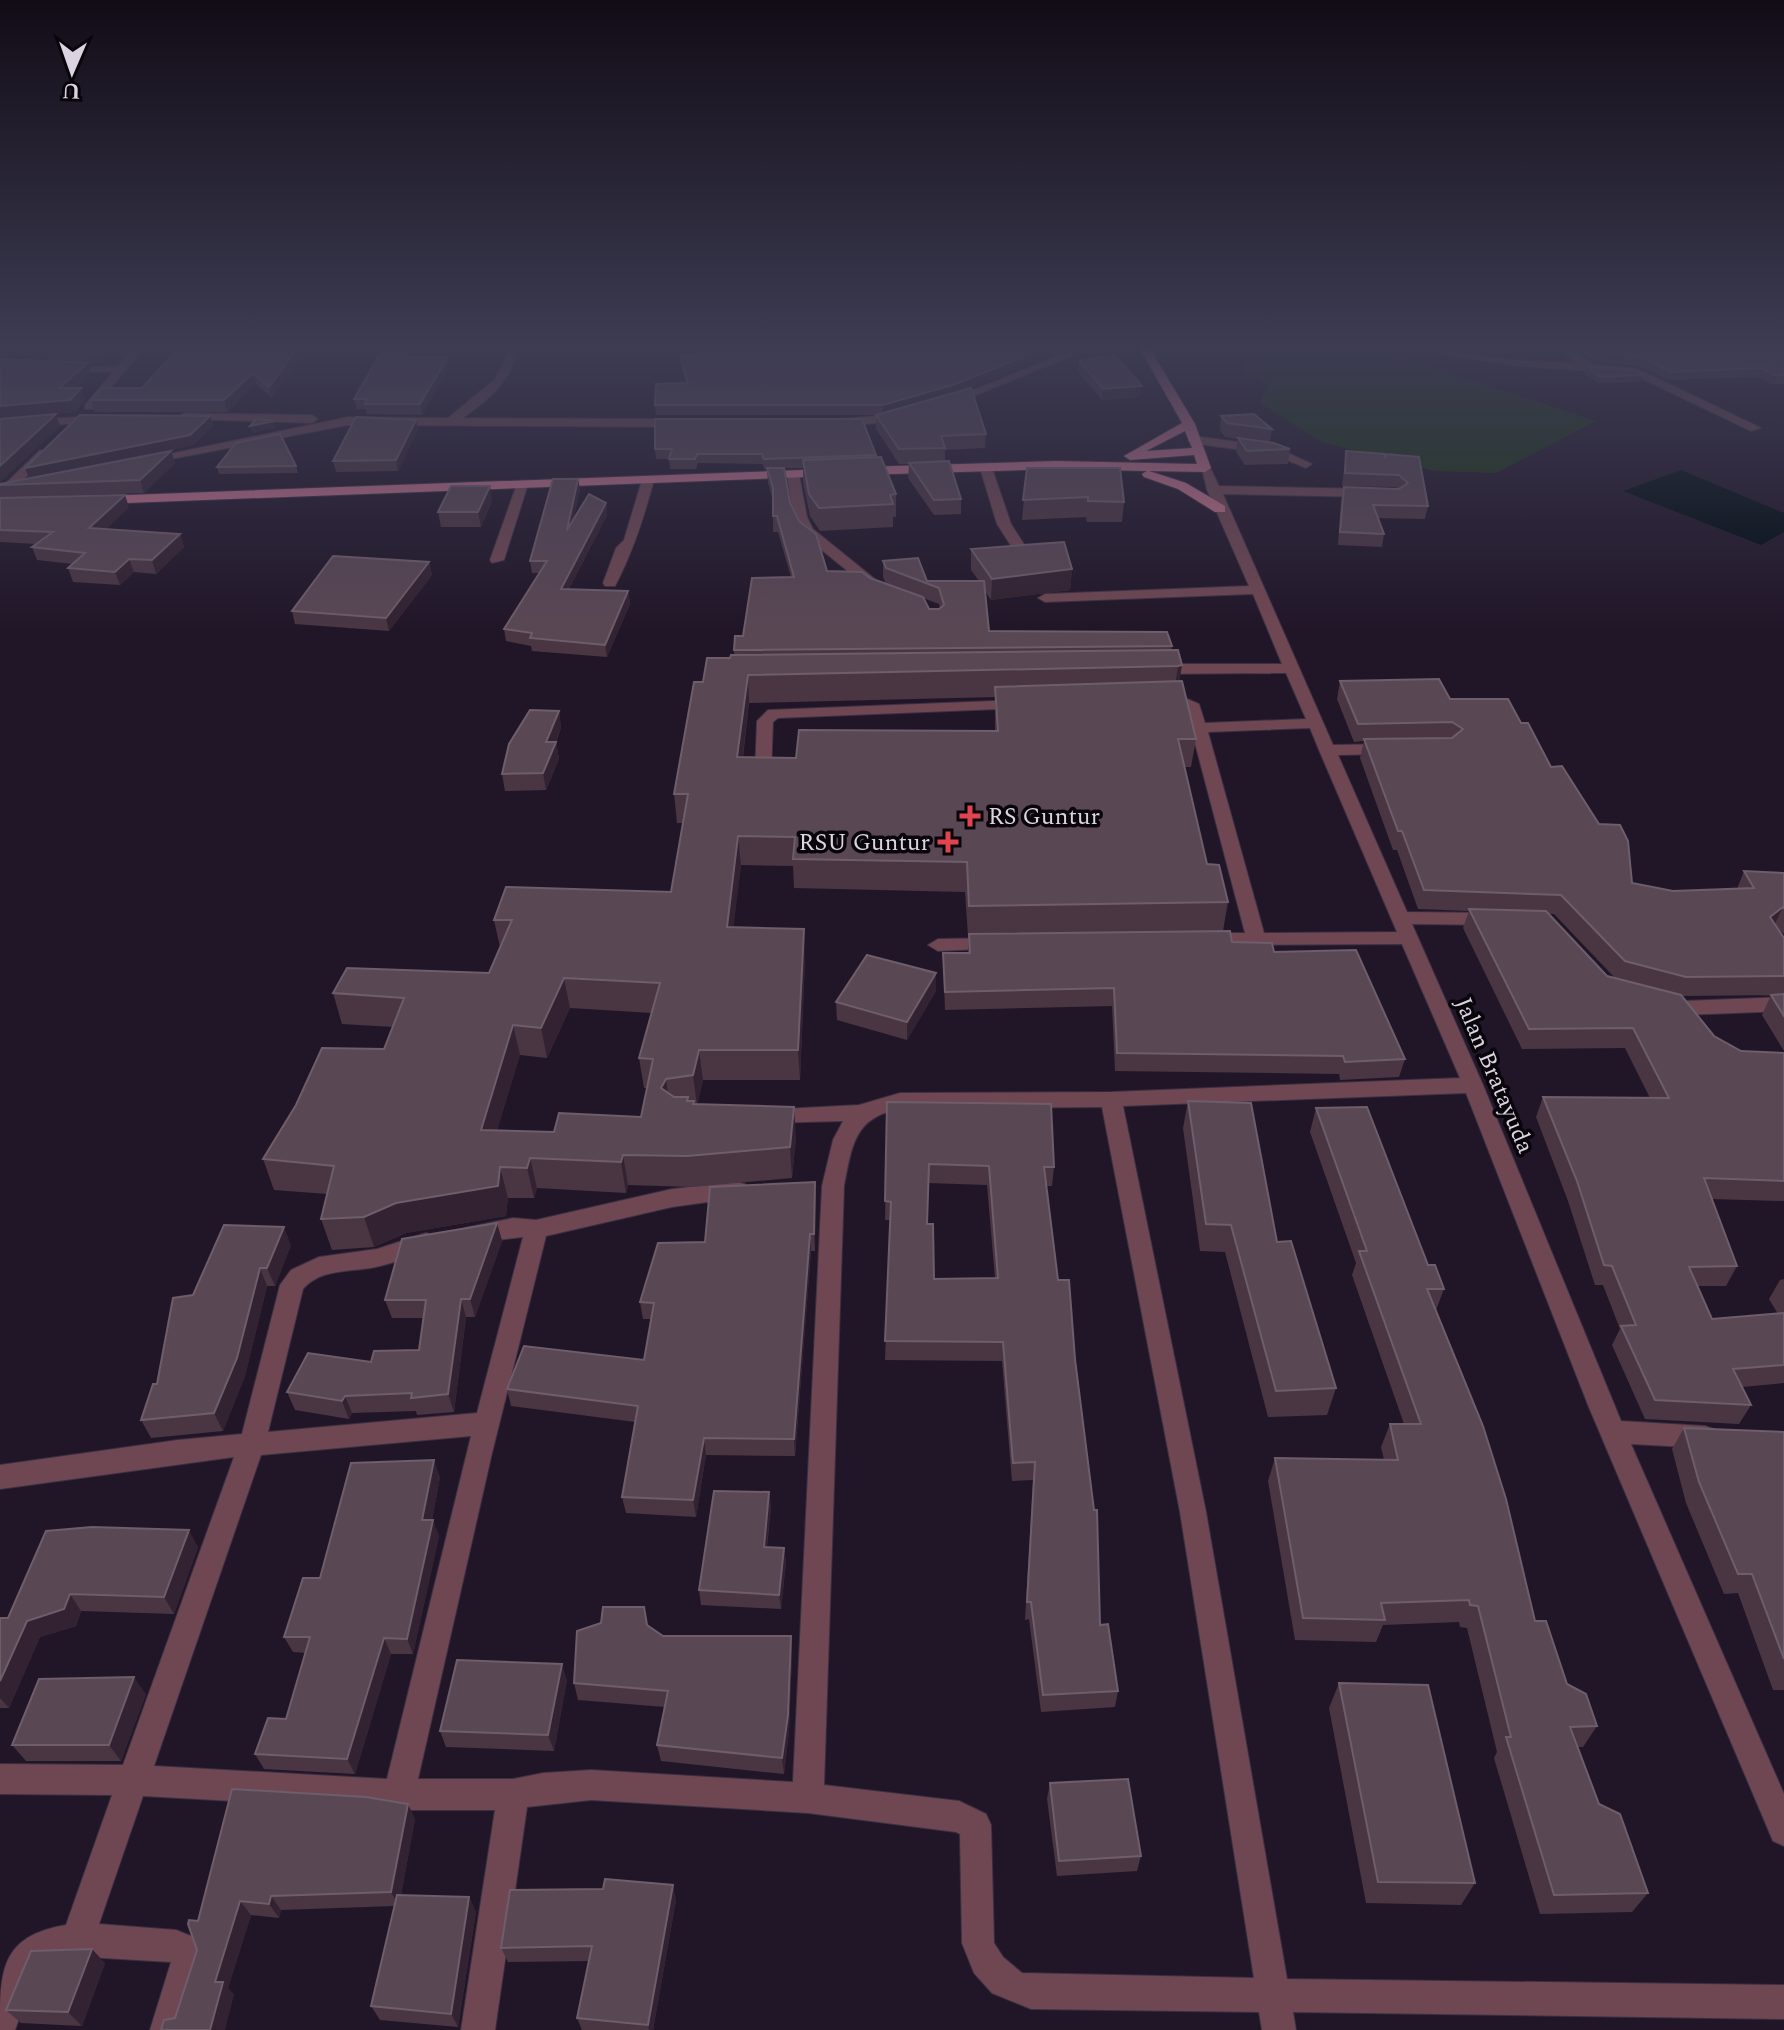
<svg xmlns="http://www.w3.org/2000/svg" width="1784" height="2030" viewBox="0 0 1784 2030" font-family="Spectral,serif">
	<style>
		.green { fill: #193513 }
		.water { fill: #000c11 }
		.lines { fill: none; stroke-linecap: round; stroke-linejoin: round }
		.minor-casing { stroke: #3b3042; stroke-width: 2 }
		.major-casing { stroke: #3b3042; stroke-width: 2 }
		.minor { fill: #6f4752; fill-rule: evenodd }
		.major { fill: #c37089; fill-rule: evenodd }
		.wall { fill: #4a3643; fill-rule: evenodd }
		.shaded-wall { fill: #332231 }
		.building { fill: #5a4754; stroke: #6e5d6a; stroke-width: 2; fill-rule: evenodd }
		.health-dot { fill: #e0444e; stroke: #08050b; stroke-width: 3 }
		.labels { text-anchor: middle; stroke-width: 7; stroke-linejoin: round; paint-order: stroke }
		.poi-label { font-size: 24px; fill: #dbd3e0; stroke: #08050b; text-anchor: start }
		.street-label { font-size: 24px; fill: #dbd3e0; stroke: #08050b }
	</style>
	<rect width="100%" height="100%" fill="#211628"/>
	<path class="green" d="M1256 347 1374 348 1596 421 1496 473 1435 471 1321 442 1260 403 1269 385 1243 371Z"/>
	<path class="water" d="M1681 470 1784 513V532L1761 545 1623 491Z"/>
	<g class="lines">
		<g class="minor-casing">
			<path id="minor" d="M7 347H45C37 352 15 352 7 347Z
				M134 347H145L93 409H85V405L113 372H64L59 369 60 367 118 366Z
				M507 347H517C513 381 489 399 463 418L683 419 689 423 683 427 348 425 146 464 140 460 348 417 448 418 495 379 505 360Z
				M1079 347H1094L952 405 942 403Z
				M1553 347H1566L1594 364 1638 369 1761 428 1751 431 1632 374 1514 366 1439 354 1444 351 1514 360 1577 363Z
				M184 413 312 415 318 419 312 423 180 419 178 417Z
				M902 414 906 416V420L839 427 833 423 839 419Z
				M108 416 110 418 104 422 0 428V420Z
				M1194 436 1275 447 1312 464 1306 468 1272 454 1190 443 1188 440Z
				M40 450 50 453 11 492H3V486Z
				M986 464 992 468 1011 524 1027 549 1025 552H1015L997 524 980 468Z
				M1201 465H1209L1219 486 1368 489 1374 493 1368 497 1223 494 1333 745 1387 744 1395 749 1387 754 1338 755 1407 912 1492 913 1501 919 1492 925 1412 924 1483 1085 1621 1421 1705 1426 1714 1429 1718 1437 1714 1445 1705 1448 1631 1444 1784 1794V1846L1773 1841 1588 1405 1466 1093 1123 1106 1206 1512 1287 1979 1784 1985V2019L1293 2012 1296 2030H1262L1259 2012 1031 2009 992 1993 974 1973 962 1943 960 1834 956 1832 808 1813 591 1800 527 1807 495 2030H461L495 1810H399L143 1796 99 1924 176 1930 196 1938 205 1963 184 2030H150L171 1962 86 1957 44 1962 33 1980 15 2030H0C0 1971 0 1936 66 1925L112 1795 0 1794V1764L123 1765 234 1457 0 1489V1465L178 1440 242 1434 280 1285 291 1270 319 1257 377 1249 426 1233 434 1236 438 1242 434 1248C416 1254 398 1262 380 1266 354 1273 322 1267 303 1289L268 1432 477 1413 523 1237 473 1243 465 1240 461 1234 465 1228 513 1218 536 1220 672 1189 737 1182 745 1184 748 1190 745 1196 737 1198 672 1207 546 1236 492 1453 418 1779H513L543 1773 591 1770 793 1782 822 1186 833 1140 843 1121 770 1123 762 1120 759 1115 762 1110 859 1105 900 1093 1111 1092 1460 1078 1402 944 1204 945 1195 939 1204 933H1245L1186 709 1179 706 1156 704 1154 701C1167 691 1185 697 1199 704L1205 723 1306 719 1286 673 1156 674 1148 669 1156 664H1282L1253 594 1045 602 1038 598 1045 594 1249 586 1207 490ZM1310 728 1319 750 1397 932 1264 933 1208 732ZM1102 1107 1180 1512 1254 1978 1022 1973 1003 1957 994 1943 991 1825 986 1814 959 1801 824 1785 844 1186C852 1146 854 1117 900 1109ZM471 1436 387 1779 154 1766 261 1455Z
				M793 470 799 474 807 517 813 529 881 584V590H871L802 534 793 517 787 474Z
				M648 476 654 480C644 517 633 552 615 586H605L603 583 616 548 624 540 642 480Z
				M518 481 528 484 504 560 492 563 490 560Z
				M1018 700 1024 702V708L778 718 773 722 771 773 763 778 755 773 757 721 768 710Z
				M996 938 1006 944 1003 948 938 951 928 945 938 939Z
				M1784 997V1011L1683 1015 1673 1008 1683 1001Z"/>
		</g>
		<g class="major-casing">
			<path id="major" d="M1139 347H1149L1195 424 1211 468 1205 472 1149 471 1186 483 1225 506V512H1215L1178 489 1144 477 1142 474 1147 471 1056 469 861 475 855 471 861 467 1056 461 1197 464 1194 455 1130 460 1124 456 1182 423ZM1185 431 1192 448 1146 451Z
				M830 469 836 473 834 476 102 504 96 500 102 496Z"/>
		</g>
		<use href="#minor" class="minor"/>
		<use href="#major" class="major"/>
	</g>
	<path class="wall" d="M53 347H122L104 363 54 361 91 374 76 388 85 400 75 412 0 418V359L50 361 47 352Z
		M298 347 301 358 272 398 256 384 227 412H94L91 400Z
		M384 347H422L414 357H448L449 367 422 415 367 414 366 409H357L354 399Z
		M771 347H1070L970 388 986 434 985 448 945 450V462L961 499V514L934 515 908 478 909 464H899L876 429V415H656L655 405 686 383 681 365 680 356 776 349Z
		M1572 347H1784V384H1771L1759 377 1669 380 1638 366 1595 361Z
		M1079 361 1140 397 1102 400 1078 372Z
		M1587 367 1643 375 1641 382 1598 383 1585 374Z
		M210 416 213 426 193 445 47 475 175 463 144 493 0 498V484L29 478 25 468Z
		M1221 416 1272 429 1270 442 1290 449 1288 464 1245 465 1236 452 1238 439 1225 437 1220 430Z
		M416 420 418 430 398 471 336 472 333 461Z
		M655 449 876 455 896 494V517H893V527L820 531 810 516 803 482V468H785L790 503 827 571 870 578 886 584 883 577V561L927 581H979L971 570V549L1072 569 1070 590 991 600 985 591 989 631 1172 646 1171 650H1178L1180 681 1196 739 1191 767H1185L1207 864 1228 902 1223 931 1232 942 1274 952 1405 1059 1399 1077 1340 1080 1339 1074 1115 1071 1112 1006 945 1010 943 953H968L969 936H968L965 892 794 888 793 866 741 865 733 927 805 959 800 1080H703L697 1104 796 1137 792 1178 691 1187 628 1185 626 1193 537 1188 534 1198H508L506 1216 406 1233 374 1247 332 1250 321 1219 327 1194 274 1190 263 1159 384 1049 393 1027 342 1024 333 993 489 973 500 947 494 920 671 892 683 823H677L674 794 703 682 734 655V650L743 636 791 577 778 532H773V500L768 483 767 469H764L763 464 698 463 696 469H670L669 459H656ZM923 598 939 604 940 608 929 609ZM995 697V731L796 758 743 757 749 703ZM570 1008 652 1013 639 1058 644 1088H647L641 1117 554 1132 497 1130 520 1055 547 1058Z
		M1346 451 1385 454 1428 506 1425 519 1378 518 1384 534 1382 547 1338 545 1341 500 1344 487 1398 489 1396 487 1342 486Z
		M296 466 298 473 219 474 217 467Z
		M1027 468 1124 502 1122 522H1087L1086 517 1022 520Z
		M578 479 580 490 573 519 606 503 607 515 569 589 628 591 630 604 607 657 532 651 531 646 506 641 504 629 539 573H532L530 561Z
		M0 498 129 507 106 529 180 534 184 547 156 574 134 572 120 585 73 582 68 568 73 564 37 560 32 547 36 544 0 542Z
		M492 501 481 527H441L438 512Z
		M429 562 432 575 389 631 295 624 292 611Z
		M1340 681 1450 699 1521 723 1632 883 1673 891 1737 889 1744 871 1784 873V934L1778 929 1784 938V1051L1762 1015 1771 995H1777L1682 996 1714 1036 1741 1051 1784 1053V1201L1712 1199 1737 1266 1726 1286H1698L1712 1319 1778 1314 1769 1299 1780 1280 1784 1279V1383L1742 1387 1751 1405 1739 1424 1645 1419 1612 1345 1620 1329 1603 1285H1595L1568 1201 1536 1117 1543 1097 1650 1098 1625 1048 1522 1049 1463 928 1469 911 1418 909 1397 850H1393L1360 758 1364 741 1354 742 1337 699ZM1549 914H1554L1615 978 1607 976Z
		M559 711 561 728 556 742 559 759 546 790 505 791 502 774Z
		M936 973V991L907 1040 837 1020 836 1002Z
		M1188 1101 1277 1242 1336 1388 1327 1415 1268 1417 1225 1252 1200 1251 1183 1128Z
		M887 1102 1054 1167 1052 1186H1046L1058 1280 1075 1359 1100 1625 1118 1691 1115 1707 1041 1712 1029 1619 1025 1620 1033 1480 1012 1481 1002 1361 885 1360 890 1220H885ZM928 1183 987 1185 995 1278 934 1279 927 1224Z
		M1316 1108 1428 1265 1444 1289 1436 1310 1535 1621 1567 1684 1597 1726 1583 1747H1578L1599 1804 1648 1893 1632 1912 1540 1914 1494 1758 1497 1752 1467 1628 1460 1627 1459 1622 1383 1625 1376 1642 1295 1640 1268 1481 1275 1458 1384 1460 1381 1447 1390 1424H1404L1352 1275 1356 1263 1310 1132Z
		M815 1182V1251H811L795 1456 706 1455 696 1517 626 1513 622 1497 635 1422 511 1406 507 1389 644 1360 651 1319H643L640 1302 705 1242Z
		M497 1223 502 1241 475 1317H466L454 1412 417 1415 416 1411 352 1413 349 1419 295 1410 287 1392 371 1362 419 1350 423 1318H392L385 1300Z
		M291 1245 275 1286H267L245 1376 223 1431 151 1438 141 1420 157 1384 193 1295Z
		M1684 1428 1784 1432V1690H1773L1738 1593 1724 1594 1686 1503 1672 1449Z
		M440 1477 432 1520 439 1536 413 1654H391L355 1774 264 1769 255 1754 286 1719 306 1653 293 1652 284 1637 320 1578Z
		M769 1492 771 1507 767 1547 784 1548 786 1562 781 1609 701 1605 699 1590Z
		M46 1531 198 1547 174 1614 81 1611 76 1626 40 1637 9 1708H0V1618H8Z
		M648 1626 663 1636H791L792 1653 789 1731 784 1774 661 1761 657 1745 665 1707 578 1700 574 1683Z
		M567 1680 554 1751 446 1747 440 1731Z
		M1339 1683 1475 1883 1461 1905 1366 1903 1329 1708Z
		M146 1694 121 1761H26L12 1745Z
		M1050 1783 1141 1856 1137 1871 1057 1876 1047 1799Z
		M415 1819 401 1895 469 1897 476 1912 458 2027 380 2020 371 2006 394 1906 281 1910 279 1918 251 1915 228 1988 234 1995 175 2018 197 1950 198 1921Z
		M676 1900 653 2030H582L577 2018 589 1961 508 1962 501 1948Z
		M105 1963 82 2026 21 2023 6 2010Z"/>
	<path class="shaded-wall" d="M108 347H122L104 363 101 353Z
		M298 347 301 358 272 398 269 387Z
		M413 347H422L407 367 405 357Z
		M1048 347H1070L956 394 883 415V405Z
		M448 357 449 367 422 415 420 404Z
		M88 363 91 374 63 400 59 388Z
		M253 373 256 384 227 412 224 400Z
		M1142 386 1140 397 1102 400 1103 389Z
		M81 388 85 400 75 412 0 418V406Z
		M56 414 60 426 0 483V466Z
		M210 416 213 426 193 445 29 478 25 468Z
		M416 420 418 430 398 471 396 460Z
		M274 421 276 428 252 433 250 426Z
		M171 451 175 463 144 493 140 480Z
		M578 479 580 490 569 541 567 530Z
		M490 486 492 501 481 527 478 512Z
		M125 495 129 507 94 541 89 528Z
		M606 503 607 515 563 601 561 589Z
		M180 534 184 547 156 574 152 560Z
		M129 559 134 572 120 585 115 572Z
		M429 562 432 575 389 631 386 618Z
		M1072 569 1070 590 991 600 992 579Z
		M628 591 630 604 607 657 605 645Z
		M1182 665 1178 692 1174 693 1178 666Z
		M748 675 749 703 739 785 737 757Z
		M559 711 561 728 548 759 546 742Z
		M556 742 559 759 546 790 543 773Z
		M738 836 741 865 730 957 727 927Z
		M1783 907 1774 926 1770 917Z
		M804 929 805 959 800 1080 798 1050Z
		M936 973V991L907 1040V1022Z
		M564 978 570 1008 547 1058 541 1028Z
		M513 1025 520 1055 488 1160 481 1130Z
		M699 1050 703 1080 697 1106 693 1075Z
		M666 1079 670 1109 661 1088Z
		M794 1107 796 1137 792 1178 790 1147Z
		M623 1155 628 1185 626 1193 621 1162Z
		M530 1158 537 1188 534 1198 527 1168Z
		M500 1167 508 1198 506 1216 406 1233 374 1247 364 1217 396 1203Z
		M815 1182 816 1199 815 1251 814 1234Z
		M497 1223 502 1241 475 1317 470 1299Z
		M284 1227 291 1245 275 1286 267 1268Z
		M810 1234 811 1251 795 1456 794 1439Z
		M260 1268 267 1286 245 1376 223 1431 214 1413Z
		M461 1299 466 1317 454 1412 448 1394Z
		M345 1396 352 1413 349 1419 342 1401Z
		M704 1438 706 1455 696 1517 693 1500Z
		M434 1460 440 1477 429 1536 422 1520Z
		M769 1492 771 1507 765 1561 764 1547Z
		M433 1520 439 1536 413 1654 407 1639Z
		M189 1530 198 1547 174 1614 164 1597Z
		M784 1548 786 1562 781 1609 779 1595Z
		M70 1594 81 1611 76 1626 40 1637 9 1708 0 1698V1681L27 1621Z
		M791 1636 792 1653 789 1731 784 1774 782 1758Z
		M384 1638 391 1654 355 1774 347 1759Z
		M562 1664 567 1680 554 1751 548 1735Z
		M134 1677 146 1694 121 1761 109 1745Z
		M408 1804 415 1819 399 1906 391 1892Z
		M673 1885 676 1900 653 2030H649L648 2025Z
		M271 1896 281 1910 279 1918 269 1904Z
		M469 1897 476 1912 458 2027 451 2014Z
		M240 1901 251 1915 228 1988 234 1995 225 2030H210L215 1982Z
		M92 1949 105 1963 82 2026 68 2012Z"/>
	<path class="building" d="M53 347H108L101 353 47 352Z
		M180 347H298L269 387 253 373 224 400H91L101 388H142Z
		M384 347H413L405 357H448L420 404H365L367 399H354Z
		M795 347H1048L956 384 883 405H655L656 384 688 383 680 356Z
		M1589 347H1784V375H1774L1762 368 1672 372 1641 357 1598 352Z
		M1114 355 1142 386 1103 389 1079 361Z
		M0 359 88 363 59 388H81L70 400 0 406Z
		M1587 367 1633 370 1643 375 1600 377Z
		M971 388 986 434 941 436 945 448 899 449 876 415Z
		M56 414 0 466V419Z
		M1254 414 1272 429 1227 423 1221 416Z
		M80 415 210 416 190 435 25 468Z
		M356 417 416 420 396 460 333 461Z
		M256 419 274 421 250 426Z
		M655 419H862L876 455 764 459 762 454H697L695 459H669L672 449H655Z
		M280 434 296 466 217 467 236 443Z
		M1238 438 1274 443 1290 449 1247 451Z
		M171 451 140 480 0 485V484Z
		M1346 451 1385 454V458L1386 454 1419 457 1428 506 1373 505 1384 534 1340 532 1344 487 1399 489 1408 483 1399 475 1345 473Z
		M881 457 896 494 890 495 893 504 819 508 809 494 803 460Z
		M949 461 961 499 934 500 909 463Z
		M767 468H784L790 503 799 521 816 534 827 571 862 572 870 578 923 597 929 609H939L944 605 939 588 886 568 883 561 918 558 927 581H984L989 631 1167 632 1172 646 734 650 735 636H743L752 578 794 577 777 516H773V488Z
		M1027 468H1120L1124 502 1088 501V497L1023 500Z
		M553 479H578L567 530 589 494 606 503 561 589 628 591 605 645 530 638 532 633 504 629 547 561H530Z
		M451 486H490L478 512H438Z
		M125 495 89 528 180 534 152 560 129 559 115 572 68 568 85 553 32 547 53 532 0 530V498Z
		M1064 542 1072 569 992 579 971 549Z
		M333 556 429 562 386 618 292 611Z
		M1178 650 1182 665 1178 666 748 675 737 757 796 758 799 730 998 731 995 687 1182 681 1196 739H1178L1207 864 1219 865 1228 902 969 906 967 862 793 859 795 837 738 836 727 927 804 929 798 1050H699L693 1075 666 1079 661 1088 674 1097H688L687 1101H694L693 1104 794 1107 790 1147 687 1156 623 1155 621 1162 530 1158 527 1168 500 1167 498 1186 396 1203 364 1217 321 1219 334 1166 263 1159 296 1105 322 1048 384 1049 404 998 333 993 347 968 489 973 512 920H494L506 887 671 892 688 794H674L694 682H703L707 658H730L731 655ZM564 978 660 983 639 1058 653 1059 641 1117 559 1113 554 1132 481 1130 513 1025 541 1028Z
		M1439 679 1450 699H1508L1521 723H1528L1551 767 1562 766 1599 824 1620 825 1628 841 1632 883 1673 891 1754 888 1744 871 1784 873V908L1783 907 1770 917 1784 938V976L1686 977 1625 961 1561 895 1424 890 1402 831H1398L1364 739 1452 738 1463 729 1452 722 1358 724 1340 681Z
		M530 710 559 711 546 742H556L543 773 502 774 509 744Z
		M1469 909 1546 911 1607 976 1681 995 1714 1036 1741 1051 1784 1053V1181L1704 1178 1737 1266 1689 1267 1712 1319 1784 1313V1365L1733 1369 1751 1405 1655 1400 1621 1326 1636 1325 1612 1266 1604 1265 1577 1181 1543 1097 1669 1098 1633 1028 1529 1029Z
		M1230 931 1232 942 1272 943 1274 952 1356 950 1405 1059 1345 1062 1343 1056 1117 1053 1114 988 945 992 943 953H970L969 934Z
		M867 955 936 973 907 1022 836 1002Z
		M1784 994V1016L1771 995Z
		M1188 1101 1251 1103 1277 1242 1291 1241 1336 1388 1276 1391 1231 1225 1206 1224Z
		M887 1102 1051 1104 1054 1167H1044L1058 1280H1069L1075 1359 1094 1510H1097L1100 1625 1108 1624 1118 1691 1043 1695 1031 1602H1027L1035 1462 1013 1463 1003 1342 885 1341 891 1202 885 1201ZM929 1164 989 1166 998 1278 934 1279 933 1224H927Z
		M1367 1107 1428 1265H1435L1444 1289H1427L1483 1426 1506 1499 1535 1621H1546L1567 1684 1586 1694 1597 1726 1570 1727 1599 1804 1620 1814 1648 1893 1554 1895 1506 1737H1511L1478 1606 1470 1605 1469 1600 1381 1603 1385 1620 1303 1618 1275 1458 1398 1460 1390 1424H1421L1359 1251H1367L1316 1108Z
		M815 1182 814 1234H810L794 1439 704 1438 693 1500 622 1497 638 1406 507 1389 524 1346 644 1360 654 1303 640 1302 658 1243 705 1242 710 1187Z
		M497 1223 470 1299H461L448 1394 411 1398 412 1393 345 1396 342 1401 287 1392 308 1353 371 1362 374 1351 419 1350 426 1300H385L402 1239Z
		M224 1225 284 1227 267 1268H260L237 1358 214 1413 141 1420 153 1384H157L173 1298 193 1295Z
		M1684 1428 1784 1432V1659L1752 1574H1738L1699 1482Z
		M434 1460 422 1520H433L407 1639 384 1638 347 1759 255 1754 268 1718 286 1719 310 1637H284L303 1578H320L351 1463Z
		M714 1491 769 1492 764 1547 784 1548 779 1595 699 1590Z
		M92 1527 189 1530 164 1597 70 1594 64 1609 27 1621 0 1681V1618H8L46 1531Z
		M603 1607H644L647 1625 663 1636H791L788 1715 782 1758 657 1745 668 1691 574 1683 577 1631 601 1623Z
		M457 1660 562 1664 548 1735 440 1731Z
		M134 1677 109 1745H12L39 1679Z
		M1339 1683 1428 1685 1475 1883 1378 1882Z
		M1128 1779 1141 1856 1059 1861 1050 1783Z
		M232 1789 366 1797 408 1804 391 1892 271 1896 269 1904 240 1901 215 1982H223L210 2030H161L164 2020 175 2018 197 1950 188 1924 189 1920 198 1921Z
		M605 1879 673 1885 648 2025 577 2018 592 1946 501 1948 510 1890 603 1889Z
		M397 1895 469 1897 451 2014 371 2006Z
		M92 1949 68 2012 6 2010 31 1951Z"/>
	<linearGradient id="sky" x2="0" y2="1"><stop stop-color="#120c16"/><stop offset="0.55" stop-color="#3d3c53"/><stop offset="1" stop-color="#3d3c53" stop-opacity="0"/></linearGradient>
	<rect width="1784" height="631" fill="url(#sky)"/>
	<g class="health-dot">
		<path d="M966 804h8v8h8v8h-8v8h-8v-8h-8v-8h8z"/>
		<path d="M944 830h8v8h8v8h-8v8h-8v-8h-8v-8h8z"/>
	</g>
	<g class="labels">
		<g class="poi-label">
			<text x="988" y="824">RS Guntur</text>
			<text x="930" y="850" text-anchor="end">RSU Guntur</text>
		</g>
		<g class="street-label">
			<text transform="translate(1495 1075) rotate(67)" y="8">Jalan Bratayuda</text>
		</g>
	</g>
	<g transform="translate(72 72) rotate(182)" stroke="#08050b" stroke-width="6" paint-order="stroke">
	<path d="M0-6L14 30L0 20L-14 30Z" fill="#dbd3e0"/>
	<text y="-12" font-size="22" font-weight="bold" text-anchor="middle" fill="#dbd3e0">U</text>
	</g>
</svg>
